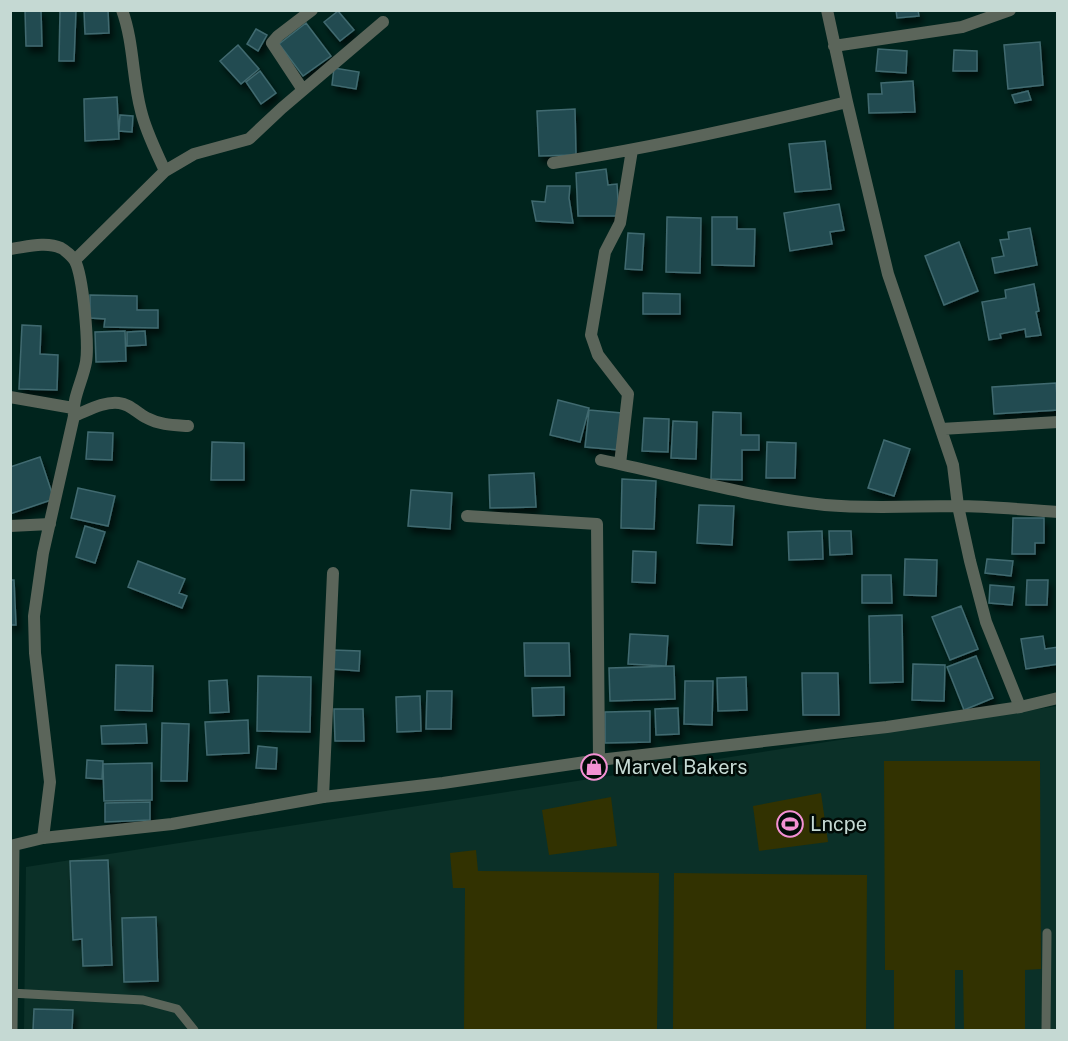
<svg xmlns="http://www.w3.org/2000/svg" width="1068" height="1041" viewBox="0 0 1068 1041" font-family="'Public Sans',sans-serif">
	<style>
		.built { fill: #0b3028 }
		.green { fill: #323201 }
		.building { fill: #234b51; stroke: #416a70; stroke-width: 1.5; filter: url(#shadow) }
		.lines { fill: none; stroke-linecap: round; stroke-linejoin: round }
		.service { stroke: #5b655a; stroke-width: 9 }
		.minor { stroke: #5b655a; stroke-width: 12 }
		.tertiary { stroke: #5b655a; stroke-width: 12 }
		.labels { text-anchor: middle; stroke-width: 5; stroke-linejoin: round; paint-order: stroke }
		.poi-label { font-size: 20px; fill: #c5d9d3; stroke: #010b07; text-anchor: start }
	</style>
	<defs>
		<filter id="shadow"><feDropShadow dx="3.5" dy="6" stdDeviation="3" flood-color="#0009"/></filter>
	</defs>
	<rect width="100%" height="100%" fill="#00241d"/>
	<path class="built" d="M1057 706V1030H24L26 867Z"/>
	<path class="green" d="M884 761H1040L1041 969 1025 970V1030H964L963 970H955V1030H894V970H885Z
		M821 793 828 842 759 851 753 806Z
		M611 797 617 846 549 855 542 810Z
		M476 850 478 871 659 873 657 1030H464L465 888H453L450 853Z
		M674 873 867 875 866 1030H673Z"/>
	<path class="building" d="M25 10H41L42 46H26Z
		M84 10H108L109 33 85 34Z
		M896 10H918L919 16 897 18Z
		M60 11H76L74 61H59Z
		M338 11 354 30 340 41 324 22Z
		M306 23 331 56 303 76 279 44Z
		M256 29 267 35 258 51 247 44Z
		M1040 42 1043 85 1008 89 1004 45Z
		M238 45 259 69 241 84 220 61Z
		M878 49 907 51 906 73 876 71Z
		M954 50 977 51V71H953Z
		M334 68 359 72 356 89 332 85Z
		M260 71 276 93 261 104 246 82Z
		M913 81 915 112 869 113 868 94H882L881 83Z
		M1028 91 1031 100 1015 103 1012 95Z
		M117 97 119 139 85 141 84 99Z
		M575 109 576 155 539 156 537 111Z
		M120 115 133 116 132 132 119 131Z
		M825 141 831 189 795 192 789 144Z
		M606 169 608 185 617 184 619 216H578L576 173Z
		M547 186H570L569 198 573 223 536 221 532 201 545 202Z
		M839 204 844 230 830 232 832 244 790 251 784 213Z
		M667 217 701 218 700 273 666 272Z
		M712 217H737V229H755L754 266 712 265Z
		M1030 228 1037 265 995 273 992 258 1004 256 1000 240 1009 239 1008 232Z
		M628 233 644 234 642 270 625 269Z
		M959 242 978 291 944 305 925 256Z
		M1034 284 1039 311 1036 312 1041 335 1026 337 1025 329 1000 334 1001 338 989 340 982 302 1006 298 1005 290Z
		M643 293 680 294V314H643Z
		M90 295 137 296V310H158V328L104 327 105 319 90 318Z
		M22 325 41 326 40 354 58 355 57 390 19 389Z
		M125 331 126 361 96 362 95 332Z
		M145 331 146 345 127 346V332Z
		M1056 383 1058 410 994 414 992 387Z
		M558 400 589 408 580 442 550 435Z
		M589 410 622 413 619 450 585 447Z
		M713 412 741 413V435H759V450H742V480L711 479Z
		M644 418 669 419 668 452 642 451Z
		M673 421 697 422 696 459 671 458Z
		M88 432 113 433 112 460 86 459Z
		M884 440 910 449 894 496 868 488Z
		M212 442 244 443V480H211Z
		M767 442 796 443 795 478H766Z
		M40 457 54 499 10 514V467Z
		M534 473 536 507 490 508 489 475Z
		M622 479 656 481 654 529 621 528Z
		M78 488 115 496 108 526 71 518Z
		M411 490 452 493 450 529 408 526Z
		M699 505 734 506 732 545 697 543Z
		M1013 518H1044V543H1035V554H1012Z
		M85 526 105 532 95 563 76 557Z
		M822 531 823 559 789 560 788 532Z
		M829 531H851L852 554 830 555Z
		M633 551 656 552 655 583 632 582Z
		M905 559 937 560 936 596 904 595Z
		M987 559 1013 561 1011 576 985 573Z
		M138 561 185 579 179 593 187 596 182 608 128 587Z
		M862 575H891L892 603H862Z
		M10 580H14L16 625H10Z
		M1027 580H1048L1047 605H1026Z
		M990 585 1014 587 1012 605 989 603Z
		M961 606 978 649 950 660 932 617Z
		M902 615 903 682 870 683 869 616Z
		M630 634 668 636 666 666 628 664Z
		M1043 636 1045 649 1058 647V664L1026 669 1021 639Z
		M524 643H569L570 676H525Z
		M333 650 360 651 359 671 332 669Z
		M976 656 993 698 964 710 947 667Z
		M913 664 945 665 944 701 912 700Z
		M116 665 153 666 152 711 115 710Z
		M674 666 675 699 610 701 609 668Z
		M802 673H838L839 715H803Z
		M258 676 311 677 310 732 257 731Z
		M746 677 747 710 718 711 717 678Z
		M227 680 229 712 210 713 209 681Z
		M685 681H713L712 725 684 724Z
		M564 687V715L533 716 532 688Z
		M427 691H452L451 729H426Z
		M420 696 421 731 397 732 396 697Z
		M678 708 679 734 656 735 655 709Z
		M334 709H363L364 741H335Z
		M650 711V742L605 743V712Z
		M248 720 249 753 207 755 205 722Z
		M162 723 189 724 187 781H161Z
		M146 724 147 743 102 744 101 726Z
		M258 746 277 748 276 769 256 768Z
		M87 760 103 761 102 779 86 778Z
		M152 763V800L104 801 103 764Z
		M150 802V820L105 822V803Z
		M108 860 112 965 83 966 82 939 73 940 70 861Z
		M156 917 158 981 124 982 122 918Z
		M34 1009 73 1010 72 1030H33Z"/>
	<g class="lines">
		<path class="service" d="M10 993 143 1000 177 1009 194 1030
			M13 1030 15 845
			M1046 1030 1047 933"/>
		<path class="minor" d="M122 10C134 43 132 77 141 111 146 132 156 151 165 171
			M827 10 847 102 888 274 953 465 958 506 970 561 986 622 1020 707
			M834 46 962 27 1010 10
			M303 90 272 43 278 36 312 10
			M553 163C652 148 749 126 847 102
			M10 249C26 247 46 241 61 248 65 250 73 257 75 261 83 276 89 344 86 362 83 380 72 398 74 416L43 553 34 616 35 653 50 782 43 838
			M75 260 165 171 194 154 249 139 282 108 383 22
			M10 397 73 408
			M74 416C87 411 104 401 119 403 130 404 137 413 147 418 160 425 174 425 188 426
			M941 429 1058 422
			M601 460C676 476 749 497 825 505 869 509 913 506 957 506 990 506 1024 510 1058 512
			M620 464 628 394 598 355 591 335 605 252 620 223 632 150
			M467 516 597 524 599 760
			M10 526 50 524
			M323 797 333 573"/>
		<path class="tertiary" d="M10 846 43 838 172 824 323 797 443 783 599 760 887 727 1020 707 1058 698"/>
	</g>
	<defs>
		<g id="shop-ring" transform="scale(1.35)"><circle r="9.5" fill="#010b07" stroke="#f491d4" stroke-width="1.5"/><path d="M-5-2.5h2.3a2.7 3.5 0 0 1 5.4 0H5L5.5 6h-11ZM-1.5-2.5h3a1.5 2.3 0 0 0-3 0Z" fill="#f491d4"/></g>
		<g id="stadium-ring" transform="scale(1.35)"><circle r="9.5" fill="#010b07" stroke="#f491d4" stroke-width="1.5"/><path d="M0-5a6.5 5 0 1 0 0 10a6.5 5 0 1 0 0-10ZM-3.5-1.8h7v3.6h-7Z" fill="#f491d4"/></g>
	</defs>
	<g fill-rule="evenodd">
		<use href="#shop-ring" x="594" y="767"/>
		<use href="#stadium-ring" x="790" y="824"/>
	</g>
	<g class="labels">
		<g class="poi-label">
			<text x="614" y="774">Marvel Bakers</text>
			<text x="810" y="831">Lncpe</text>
		</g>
	</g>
	<rect width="1068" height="1041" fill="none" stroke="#c5d9d3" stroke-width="24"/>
</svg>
